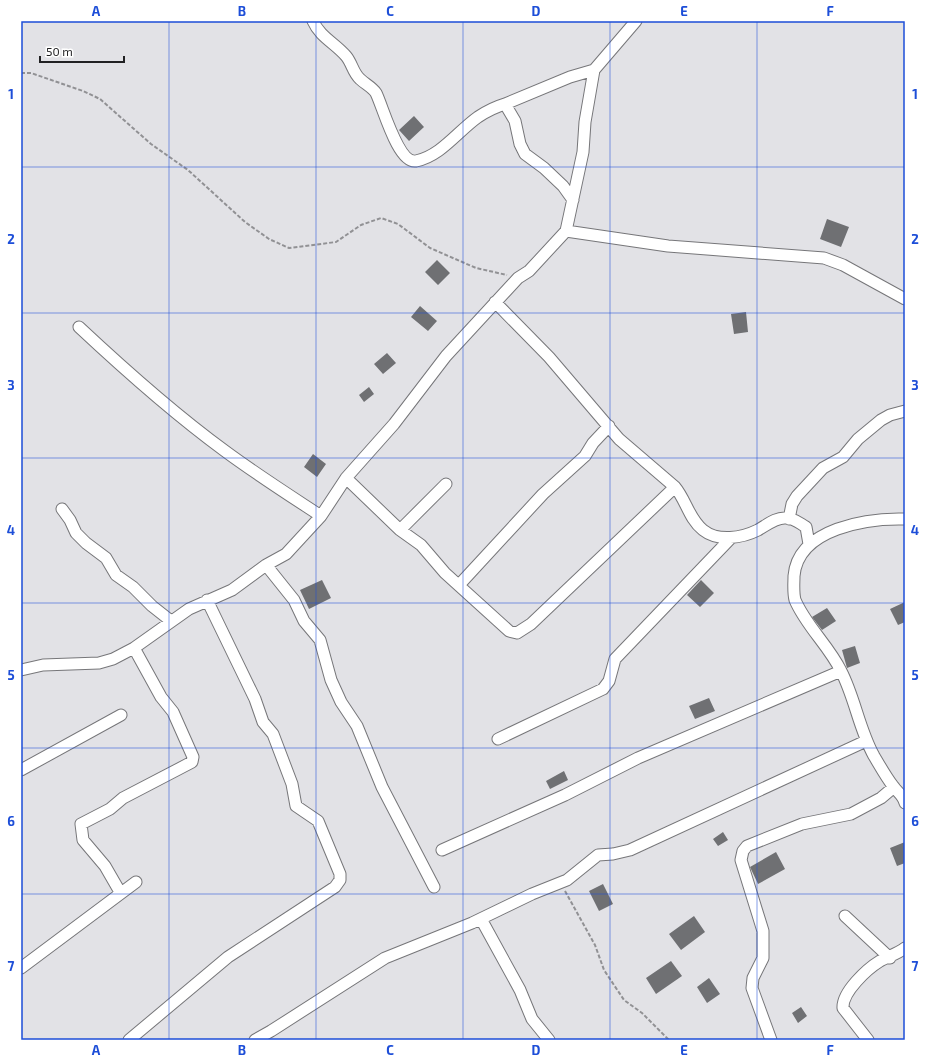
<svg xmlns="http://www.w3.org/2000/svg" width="926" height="1061" viewBox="0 0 926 1061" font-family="'Exo 2',sans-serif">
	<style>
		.building { fill: #6f7073 }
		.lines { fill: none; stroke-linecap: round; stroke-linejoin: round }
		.minor-casing { stroke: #767679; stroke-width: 13 }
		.path { stroke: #919194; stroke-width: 2; stroke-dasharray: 4 2; stroke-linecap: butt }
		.minor { stroke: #fff; stroke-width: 11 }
		.grid { fill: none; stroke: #1d4ed8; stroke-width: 1; stroke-opacity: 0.55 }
		.neatline { fill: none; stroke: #1d4ed8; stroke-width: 1.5 }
		.grid-label { font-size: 13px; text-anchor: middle; font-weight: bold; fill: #1d4ed8 }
	</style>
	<rect width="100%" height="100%" fill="#e2e2e6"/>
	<path class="building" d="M414 116 424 127 409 141 399 130Z
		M827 219 849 227 841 247 820 239Z
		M437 260 450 273 438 285 425 272Z
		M420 306 437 321 428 331 411 317Z
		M746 312 748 332 734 334 731 314Z
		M387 353 396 363 383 374 374 364Z
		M369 387 374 394 364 402 359 395Z
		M313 454 326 464 317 477 304 467Z
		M322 580 331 598 309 609 300 590Z
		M701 580 714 593 700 607 687 595Z
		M905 602V622L898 625 890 609Z
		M827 608 836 621 822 630 812 617Z
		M855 646 860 663 847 668 842 650Z
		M709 698 715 711 695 719 689 706Z
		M564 771 568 780 550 789 546 781Z
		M723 832 728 840 718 846 713 839Z
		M905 842V863L897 866 890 848Z
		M776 852 785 869 758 884 750 867Z
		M603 884 613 904 599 911 589 891Z
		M694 916 705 932 681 950 669 934Z
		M671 961 682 976 656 994 646 978Z
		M709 978 720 994 707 1003 697 987Z
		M801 1007 807 1016 798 1023 792 1013Z"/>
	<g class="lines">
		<g class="minor-casing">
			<path id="minor" d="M313 21C320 37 335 43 346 56 352 63 353 73 360 79 365 84 372 87 376 93 383 107 398 164 416 161 441 156 458 131 478 117 487 111 495 107 505 104L515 121 520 144 525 154 544 168 563 186 573 200
				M505 104 570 77 594 70
				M566 231 668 246 824 258 843 265 905 299
				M495 302 549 357 619 439 675 487C686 500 689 519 703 530 718 542 742 538 758 530 767 525 776 517 786 518 794 518 799 523 806 527L809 544
				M79 327C126 371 173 413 225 451 256 474 289 495 321 516
				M346 478 400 530 421 545 445 573 509 631 517 633 531 624 675 487
				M62 509 70 520 76 533 86 543 106 558 116 575 133 587 152 606 171 621
				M789 519 792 504 797 496 823 468 843 457 858 439 881 420 890 415 905 411
				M905 519C868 518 798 528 794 576 794 583 793 592 795 600 806 626 829 646 841 671 855 698 859 729 874 756 880 766 886 777 893 786 898 793 903 795 905 803
				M400 530 446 484
				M266 565 294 600 304 621 320 640 331 680 341 702 357 726 382 787 434 887
				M459 585 543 494 585 456 593 443 609 426
				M21 670 43 665 99 663 113 659 134 648 189 609 232 590 266 565 286 554 321 516 346 478 394 424 446 356 518 278 529 271 566 231 583 152 585 122 594 70 636 21
				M498 739 603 689 609 681 615 659 731 538
				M21 770 121 715
				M442 850 565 795 638 758 841 671
				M120 892 105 866 83 840 81 824 110 809 123 798 192 762 193 757 173 712 161 697 134 648
				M845 916 890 958
				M481 919 520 990 532 1019 549 1040
				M21 968 136 882
				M129 1040 228 957 335 887 340 880V874L318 821 296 806 292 784 273 734 263 722 255 699 207 600
				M255 1040 271 1031 385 958 472 923 532 894 567 880 598 855 613 854 630 850 866 741
				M771 1040 752 988 753 978 763 958V931L741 860 743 851 747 846 802 824 851 814 881 798 894 787
				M868 1040 843 1008C842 992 867 969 880 961 889 956 897 954 905 948"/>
		</g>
		<path class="path" d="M21 73H31L83 91 100 99 151 144 188 170 245 222 269 239 289 248 336 242 361 225 381 218 398 224 430 248 476 268 507 275
			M565 891 595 945 604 970 624 1000 642 1013 669 1040"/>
		<use href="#minor" class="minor"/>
	</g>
	<path class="grid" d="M169 21V1040M316 21V1040M463 21V1040M610 21V1040M757 21V1040M21 167H905M21 313H905M21 458H905M21 603H905M21 748H905M21 894H905"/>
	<rect width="926" height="1061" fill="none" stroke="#ffffff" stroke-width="44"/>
	<path d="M40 56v6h84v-6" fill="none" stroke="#212123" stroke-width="2"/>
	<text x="46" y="56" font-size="12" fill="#212123" stroke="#ffffff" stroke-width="3" paint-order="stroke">50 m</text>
	<rect x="22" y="22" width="882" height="1017" class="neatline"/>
	<g class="grid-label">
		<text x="96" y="16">A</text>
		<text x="242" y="16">B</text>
		<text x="390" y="16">C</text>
		<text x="536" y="16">D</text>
		<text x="684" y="16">E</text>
		<text x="830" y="16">F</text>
		<text x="11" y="99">1</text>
		<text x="915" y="99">1</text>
		<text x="11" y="244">2</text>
		<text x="915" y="244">2</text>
		<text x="11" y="390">3</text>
		<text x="915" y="390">3</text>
		<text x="11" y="535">4</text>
		<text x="915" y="535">4</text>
		<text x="11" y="680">5</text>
		<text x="915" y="680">5</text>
		<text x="11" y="826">6</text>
		<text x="915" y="826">6</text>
		<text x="11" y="971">7</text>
		<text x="915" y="971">7</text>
		<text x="96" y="1055">A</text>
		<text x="242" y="1055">B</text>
		<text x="390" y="1055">C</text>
		<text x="536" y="1055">D</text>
		<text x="684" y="1055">E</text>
		<text x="830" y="1055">F</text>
	</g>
</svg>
